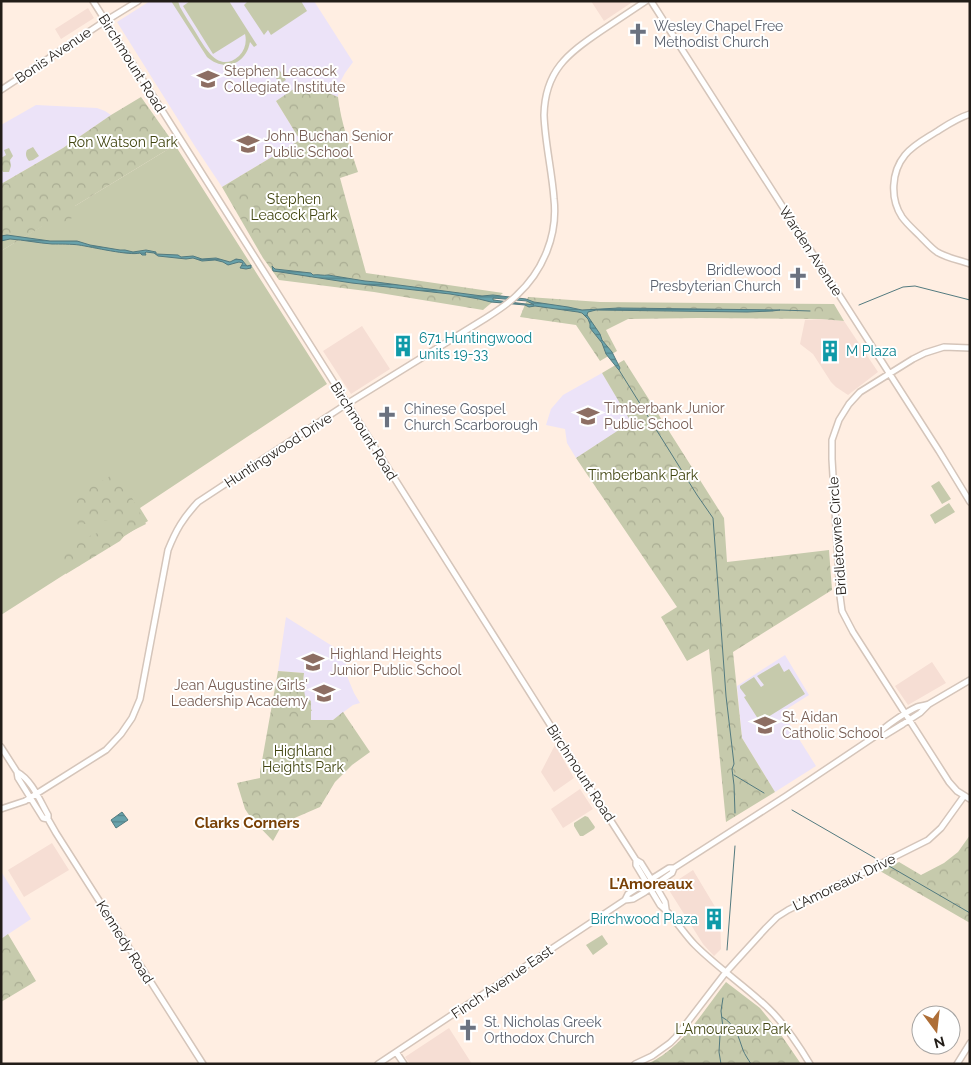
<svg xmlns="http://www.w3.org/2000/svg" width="971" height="1065" viewBox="0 0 971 1065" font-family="Raleway,sans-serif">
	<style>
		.commercial { fill: #f6ded4 }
		.education { fill: #ece3f8 }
		.green { fill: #c6caac }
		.forest { fill: url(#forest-crowns) }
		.water { fill: url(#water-rules); stroke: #537a7f; fill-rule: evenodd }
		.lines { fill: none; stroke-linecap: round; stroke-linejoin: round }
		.stream { stroke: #537a7f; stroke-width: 1 }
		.secondary-casing { stroke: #d5c5ba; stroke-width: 8 }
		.secondary { stroke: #fff; stroke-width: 5 }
		.labels { text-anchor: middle; stroke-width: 4; stroke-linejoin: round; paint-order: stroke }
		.worship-label { font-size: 14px; fill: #5b616d; stroke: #fff; text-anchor: start }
		.street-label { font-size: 14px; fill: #221d18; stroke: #fff }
		.education-label { font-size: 14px; fill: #785e54; stroke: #fff; text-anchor: start }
		.park-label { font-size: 14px; fill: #424611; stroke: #fff }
		.culture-label { font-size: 14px; fill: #0d838f; stroke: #fff; text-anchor: start }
		.neighbourhood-label { font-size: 15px; font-weight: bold; fill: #794106; stroke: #fff }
	</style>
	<defs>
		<pattern id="forest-crowns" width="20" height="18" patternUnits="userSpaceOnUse" patternTransform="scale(1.25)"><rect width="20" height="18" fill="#c6caac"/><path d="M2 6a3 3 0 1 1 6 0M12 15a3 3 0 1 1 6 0" fill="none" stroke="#aaad93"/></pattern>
		<pattern id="water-rules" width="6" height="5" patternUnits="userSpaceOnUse" patternTransform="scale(1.25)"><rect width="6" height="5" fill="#68a2ab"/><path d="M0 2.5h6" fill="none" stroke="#55838a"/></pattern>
	</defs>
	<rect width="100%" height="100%" fill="#ffeee2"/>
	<path class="commercial" d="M591 1H634L604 21Z
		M88 8 94 18 61 39 55 29Z
		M821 319 844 321 878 372 848 395 836 387 831 382 813 354 800 344 805 320Z
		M362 326 390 369 351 394 323 351Z
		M932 662 946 683 908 705 895 686Z
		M555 745 574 778 554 792 541 772Z
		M580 789 593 809 563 828 551 809Z
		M52 843 69 870 24 897 8 870Z
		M693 870 720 915 721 949 714 956 703 944 667 887Z
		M449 1028 472 1064H410L405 1057Z"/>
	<path class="education" d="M150 1H314L353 62 345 73 339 84 338 97 311 86 276 101 300 140 222 187 196 148 117 22Z
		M36 105 97 108 105 111 111 115 63 148 1 184V125Z
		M602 373 632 422 576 458 567 443 565 429 546 425 551 409 563 395Z
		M286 617 345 654 347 676 354 693 360 703 353 705 333 720H311L300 699 304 673 278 671Z
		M785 655 809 695 782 712 816 766 775 792 742 738 737 686Z
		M2 873 31 919 1 939V874Z"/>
	<path class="green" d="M171 1H178L180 7C185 16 191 25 196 33 205 48 219 74 239 56 245 50 247 42 245 34L213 54 183 6 190 1H229L257 45 254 47 250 42C249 46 248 50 246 53 237 68 219 68 207 57Z
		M248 1H301L307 11 271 35 268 30 264 35 244 5Z
		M175 145 327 384 140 508 148 521 1 615V251Z
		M33 147 39 156 33 160 29 161C26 157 25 154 27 150Z
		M939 481 951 499 942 504 931 486Z
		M949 503 955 512 935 524 930 515Z
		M779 663 784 672 789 669 805 694 760 722 744 697 746 696 740 688V686L754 677 761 687 764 685 757 676Z
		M585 816 588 817 595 827 594 829 583 836H580L574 826V823Z
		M602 935 608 944 593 955 586 945Z"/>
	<path class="forest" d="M278 68 286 80 280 84 272 72Z
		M301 84 311 86 338 97C341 123 350 147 358 172L340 178 366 273 503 293 483 310 374 292 279 280 263 258 222 187 300 140 276 101Z
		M141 97 175 145 75 206 78 215 52 228 43 226 1 251V184L63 148 111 115Z
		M9 148 13 156 10 160 11 166 9 172H3L1 168V158L6 155 4 150Z
		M528 297 600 302 834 304 844 321 821 319 698 318 628 319 606 330 617 351 600 361 576 325 520 317Z
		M624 360 724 518 727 562 829 550 832 590 733 652 742 738 775 792 726 822 709 649 687 661 661 617 677 607 576 458 631 422 602 373Z
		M111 474 125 485 146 524 126 534 120 541 66 574 62 562 64 548 85 538 117 525 114 519 78 525 74 514V500L89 485 107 479Z
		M278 671 304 673 302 689 304 690 305 696 311 701V709L312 711H311V720H333L343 712 370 752 352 765 335 782 320 807 283 823 273 841 251 818 245 809 237 783 260 778V772Z
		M970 835V923L880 871 899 862 921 875 944 863 958 852Z
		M8 934 36 981 1 1002V939Z
		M726 982 760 1008 777 1029 801 1064H647C682 1049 703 1011 726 982Z"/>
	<path class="water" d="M7 235 50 241H77L90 245 120 250H125L133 252 146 250 156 252V254L178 255 181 257 193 256 202 259 216 258 230 262 236 259 242 260 247 266 251 265V268L246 269 240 268 243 263 239 262 228 265 223 262 215 260 202 261 193 258 186 259 158 256 154 253 146 252 145 253 146 255H142L140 253C130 256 92 247 79 245 72 244 60 244 52 244 38 243 24 240 10 239L1 241V236Z
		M272 266 275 269 311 273 313 275C318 274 324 276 328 275L365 281 376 282 482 296 493 295 526 299 534 302 568 307 582 310 619 308 780 310 772 311 747 312 596 310 588 312 587 315 600 334 602 340 612 352 620 368 619 370 618 369 606 354 602 343 590 328V324L588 319 582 313 578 312 535 306 529 307 525 305 491 302 479 299 450 294 352 283 280 272 273 271ZM493 298 527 301 534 305 493 300Z
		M122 812 128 820 116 828 111 820Z"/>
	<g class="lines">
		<path class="stream" d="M859 305 903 287 915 286 970 300
			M780 310 810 311
			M619 370 697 495 713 518 726 696 734 764 732 769 734 785 735 813
			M734 775 764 793
			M792 810 875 858
			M889 866 970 913
			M727 950 735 846
			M722 1017C736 1025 738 1036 743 1050 745 1055 748 1059 751 1064
			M721 1064 719 1052 720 1035 723 1028 721 1011 723 998"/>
		<g class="secondary-casing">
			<path id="secondary" d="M93 1 602 807 636 860V865L660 905C673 915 683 933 695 945 718 968 745 986 768 1008 785 1024 798 1044 810 1064
				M651 1 939 451 970 502
				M1 90 99 25 138 1
				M970 114C957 118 947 125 936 132 925 139 913 145 905 155 891 172 890 199 902 217 907 224 914 230 920 236 926 242 931 248 937 252 947 258 959 260 970 264
				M970 348 944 347 925 353 913 359 860 392 849 404 839 420 832 440V459L840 596 842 611 853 632 949 782 957 791 970 799
				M877 735H885L903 724 920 713 929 704 970 680
				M1 747 17 772 18 778 43 818 48 819 56 833 203 1064
				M17 772C32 780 40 801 48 815V819
				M1 809 25 801 106 750 121 734 132 718 140 699 168 550C176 530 183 518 198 502L342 407 486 318C497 311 508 304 517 295 543 271 558 235 554 199 552 171 545 143 544 115 545 71 567 54 601 31 616 21 631 11 646 1
				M636 860 641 863 658 890 665 902 666 909
				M625 900 628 894 669 868H674L786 796 877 735C885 726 906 712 917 707 921 706 926 705 929 704
				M396 1052 404 1064
				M378 1064 625 900 633 899 645 892 672 873 674 868
				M635 1064 652 1056 670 1043 676 1037 726 972 766 928 777 917 788 910 928 840 941 828 964 796
				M957 1064 970 1043"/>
		</g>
		<use href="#secondary" class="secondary"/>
	</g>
	<defs>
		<g id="church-bare" transform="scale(1.725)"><path d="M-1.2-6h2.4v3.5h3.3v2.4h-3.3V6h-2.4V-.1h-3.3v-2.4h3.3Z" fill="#6b7280" stroke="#fff" stroke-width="2.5" paint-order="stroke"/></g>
		<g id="school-bare" transform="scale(1.725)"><path d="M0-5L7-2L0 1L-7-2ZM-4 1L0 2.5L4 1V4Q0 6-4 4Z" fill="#8d6e63" stroke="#fff" stroke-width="2.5" paint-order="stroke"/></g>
		<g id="building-bare" transform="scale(1.725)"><path d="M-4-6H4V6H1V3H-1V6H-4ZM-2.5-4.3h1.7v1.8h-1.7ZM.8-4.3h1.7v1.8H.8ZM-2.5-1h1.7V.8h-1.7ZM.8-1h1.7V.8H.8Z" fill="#0f9aa8" stroke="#fff" stroke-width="2.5" paint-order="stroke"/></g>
	</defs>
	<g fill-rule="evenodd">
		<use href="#church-bare" x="638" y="34"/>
		<use href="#school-bare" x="208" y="79"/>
		<use href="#school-bare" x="248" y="144"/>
		<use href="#church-bare" x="798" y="278"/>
		<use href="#building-bare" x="403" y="346"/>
		<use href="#building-bare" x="830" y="351"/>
		<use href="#school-bare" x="588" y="416"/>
		<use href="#church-bare" x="387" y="417"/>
		<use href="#school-bare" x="313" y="662"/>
		<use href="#school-bare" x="324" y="693"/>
		<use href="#school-bare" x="765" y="725"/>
		<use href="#building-bare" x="714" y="919"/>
		<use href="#church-bare" x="468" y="1030"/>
	</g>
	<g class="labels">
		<g class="worship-label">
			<text x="654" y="31">Wesley Chapel Free<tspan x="654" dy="16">Methodist Church</tspan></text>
			<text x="781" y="275" text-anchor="end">Bridlewood<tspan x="781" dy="16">Presbyterian Church</tspan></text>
			<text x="404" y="414">Chinese Gospel<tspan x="404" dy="16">Church Scarborough</tspan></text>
			<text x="484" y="1027">St. Nicholas Greek<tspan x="484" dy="16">Orthodox Church</tspan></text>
		</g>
		<g class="street-label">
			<text transform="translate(53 55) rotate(-34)" y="5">Bonis Avenue</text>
			<text transform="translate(132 63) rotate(58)" y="5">Birchmount Road</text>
			<text transform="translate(811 251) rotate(57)" y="5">Warden Avenue</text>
			<text transform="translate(364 431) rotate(58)" y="5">Birchmount Road</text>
			<text transform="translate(278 450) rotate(-33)" y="5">Huntingwood Drive</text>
			<text transform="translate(837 536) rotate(-94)" y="5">Bridletowne Circle</text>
			<text transform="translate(581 773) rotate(57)" y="5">Birchmount Road</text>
			<text transform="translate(844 882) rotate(-26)" y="5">L'Amoreaux Drive</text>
			<text transform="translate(125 942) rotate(58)" y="5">Kennedy Road</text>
			<text transform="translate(502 982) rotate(-34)" y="5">Finch Avenue East</text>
		</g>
		<g class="education-label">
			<text x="224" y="76">Stephen Leacock<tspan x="224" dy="16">Collegiate Institute</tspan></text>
			<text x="264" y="141">John Buchan Senior<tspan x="264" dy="16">Public School</tspan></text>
			<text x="604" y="413">Timberbank Junior<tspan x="604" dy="16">Public School</tspan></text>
			<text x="330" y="659">Highland Heights<tspan x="330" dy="16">Junior Public School</tspan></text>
			<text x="308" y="690" text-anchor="end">Jean Augustine Girls'<tspan x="308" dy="16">Leadership Academy</tspan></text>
			<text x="782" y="722">St. Aidan<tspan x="782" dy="16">Catholic School</tspan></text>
		</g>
		<g class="park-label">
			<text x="123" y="147">Ron Watson Park</text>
			<text x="294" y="204">Stephen<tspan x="294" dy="16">Leacock Park</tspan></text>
			<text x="643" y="480">Timberbank Park</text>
			<text x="303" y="756">Highland<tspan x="303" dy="16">Heights Park</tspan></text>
			<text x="733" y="1034">L'Amoureaux Park</text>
		</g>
		<g class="culture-label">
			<text x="419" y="343">671 Huntingwood<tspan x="419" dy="16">units 19-33</tspan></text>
			<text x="846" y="356">M Plaza</text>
			<text x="698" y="924" text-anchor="end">Birchwood Plaza</text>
		</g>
		<g class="neighbourhood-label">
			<text x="247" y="828">Clarks Corners</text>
			<text x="651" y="889">L'Amoreaux</text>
		</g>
	</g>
	<rect width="971" height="1065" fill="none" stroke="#221d18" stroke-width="5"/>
	<g transform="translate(936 1030) rotate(165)"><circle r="24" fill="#ffffff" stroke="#a7a5a3"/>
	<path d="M0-4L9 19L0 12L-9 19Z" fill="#ae6e37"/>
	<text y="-8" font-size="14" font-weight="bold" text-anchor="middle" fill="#221d18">N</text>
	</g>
</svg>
